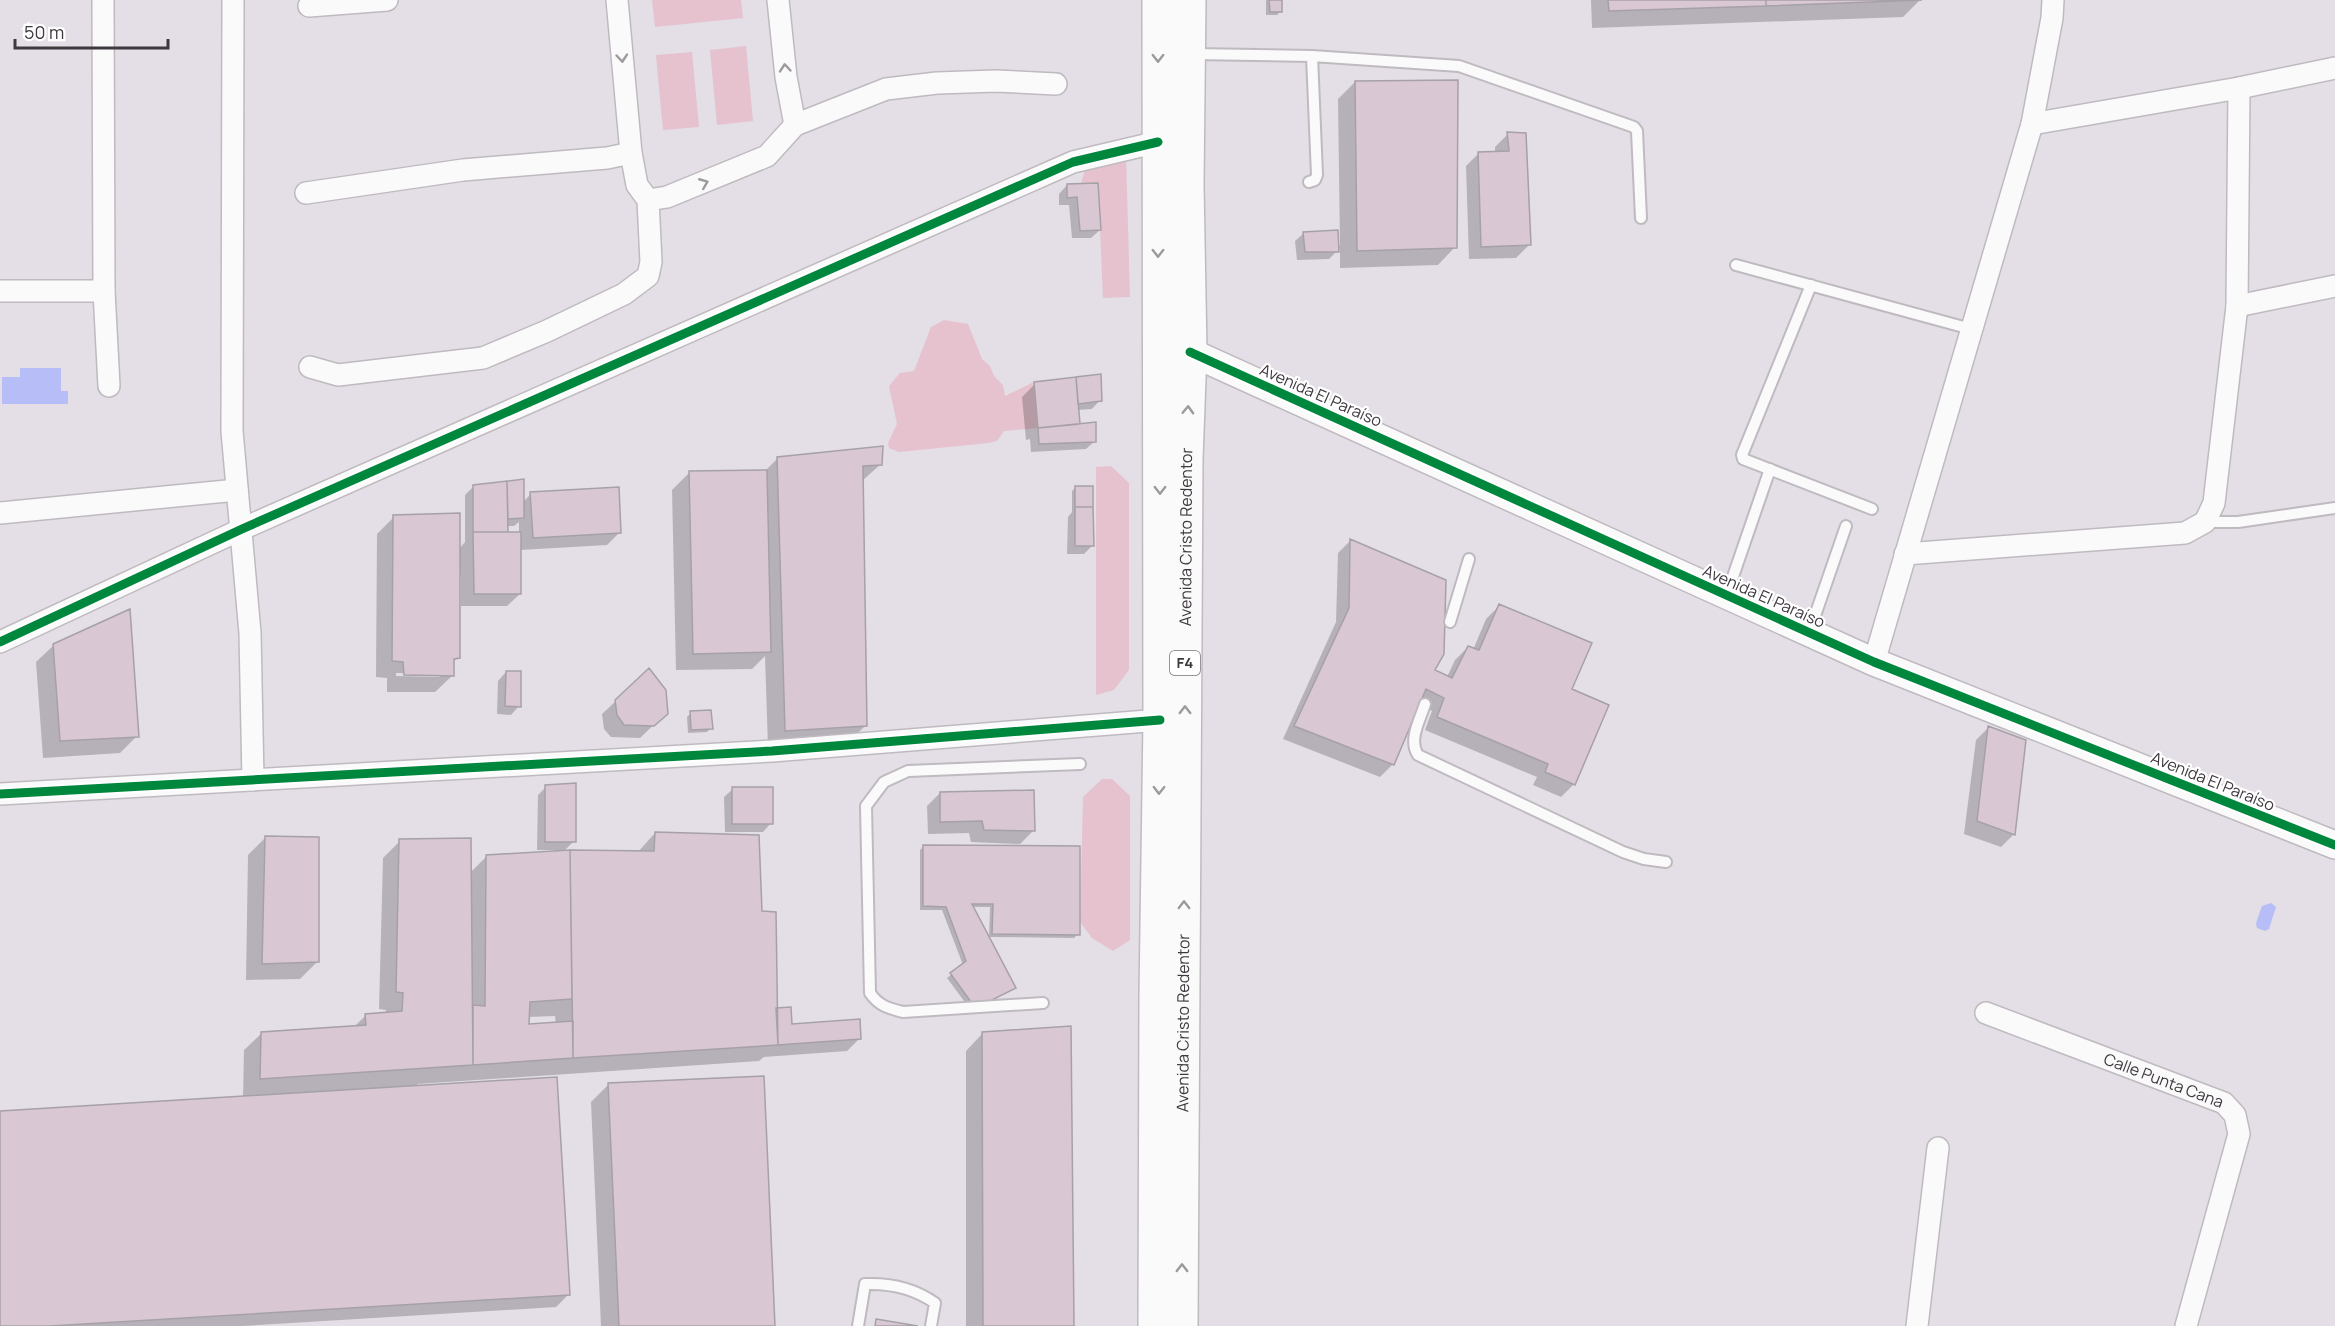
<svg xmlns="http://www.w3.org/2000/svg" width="2335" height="1326" viewBox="0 0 2335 1326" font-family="Manrope,sans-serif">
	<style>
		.green { fill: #e5c2cd }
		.water { fill: #b6bdf7 }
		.shadow { fill: #0003; fill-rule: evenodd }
		.building { fill: #d9c7d4; stroke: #a6a1a6; stroke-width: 1.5 }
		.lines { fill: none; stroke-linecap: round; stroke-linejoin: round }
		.service-casing { stroke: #bfbac0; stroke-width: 14 }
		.minor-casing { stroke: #bfbac0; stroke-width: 24 }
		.tertiary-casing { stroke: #bfbac0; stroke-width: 30 }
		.trunk-casing { stroke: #bfbac0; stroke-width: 36 }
		.service { stroke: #fbfafb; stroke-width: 10 }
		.minor { stroke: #fbfafb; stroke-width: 21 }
		.tertiary { stroke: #fbfafb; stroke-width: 27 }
		.trunk { stroke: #fbfafb; stroke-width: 33 }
		.cycleway-casing { stroke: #fff; stroke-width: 13 }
		.cycleway { stroke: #00873e; stroke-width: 9 }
		.oneway { stroke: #9c9a9d }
		.labels { text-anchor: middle; stroke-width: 4.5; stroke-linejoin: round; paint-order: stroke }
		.shield { fill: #fff; stroke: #787479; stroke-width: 1.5 }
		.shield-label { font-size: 15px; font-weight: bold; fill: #3e393f }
		.street-label { font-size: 16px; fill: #3e393f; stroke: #fff }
	</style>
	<rect width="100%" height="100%" fill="#e4dee6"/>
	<path class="green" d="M652 0H741L743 18 655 27Z
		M746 46 753 121 717 125 710 50Z
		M692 52 699 127 663 130 656 55Z
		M1126 155 1130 297 1103 298 1098 183 1081 184 1086 165Z
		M944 320 968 324 982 359 990 366 994 376 1003 385 1005 396 1034 382 1038 428 1004 431 997 441 988 443 899 452 889 448 888 443 897 424 889 386 900 373 914 371 931 327Z
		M1111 466 1129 483V670L1114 690 1096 695V467Z
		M1102 779H1112L1130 796V940L1113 951 1092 938 1080 922 1083 797Z"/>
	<path class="water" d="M20 368H61V391H68V404H2V377H20Z
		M2271 903 2276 907 2269 929 2265 931 2257 928 2256 923 2262 906Z"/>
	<path class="shadow" d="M1266 0H1280L1281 11 1277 15H1266Z
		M1591 0H1920L1903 17 1592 28Z
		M1355 82 1455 247 1438 265 1340 268V248L1329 259 1297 260 1295 241 1304 233 1340 246 1338 99Z
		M1508 134 1529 245 1516 258 1469 259 1466 166 1479 153H1495V147Z
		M1097 184 1100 230 1091 238H1072L1069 205H1059V194L1067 185Z
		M1035 384 1100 400 1092 409 1077 410 1078 423 1095 441 1086 449 1031 452 1030 439 1026 440 1022 397Z
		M778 458 881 464 862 481 865 726 848 743 768 747 765 656 752 669 676 670 672 490 689 473 765 471Z
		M523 481V502L531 494 620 532 607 545 520 550V594L507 606H461V575H458V657L453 662V675L435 692H387V678L376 677 377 534 394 517 458 550 465 542V495L474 486ZM519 522V534H507V526H514ZM396 673 442 674 439 677 396 676Z
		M1076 487 1092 546 1084 554H1067L1068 517 1072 512V491Z
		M1350 541 1433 670 1447 677 1455 660 1468 647 1473 650 1486 619 1499 606 1570 690 1574 784 1561 797 1533 785 1537 777 1425 730 1432 711 1418 704 1393 764 1380 777 1283 739 1336 622 1338 553Z
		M54 645 137 736 120 753 43 758 36 662Z
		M506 672 519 706 511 715 497 714 498 681Z
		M616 701 666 713 640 738 611 737 604 729 602 714Z
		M691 713 711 728 707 732 688 733 687 717Z
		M1989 727 2014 834 2001 847 1964 834 1976 740Z
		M546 787 574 841 563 852H638L655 833 760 912 776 1010 791 1025 860 1038 847 1051 764 1057 759 1061 417 1084 569 1294 556 1307 243 1326H0V1112L243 1098 244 1050 262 1033 354 1027 365 1016 386 1014V1010L379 1009 383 858 400 841 470 873 487 856 555 852V850H537L538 795ZM555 1016 556 1024 528 1026V1017Z
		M733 789 771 823 763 832H725L724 797Z
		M940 793 1033 831 1020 844 971 842 969 833 928 834 927 806Z
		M265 838 317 962 300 979 246 980 248 855Z
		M924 846 1078 934 1074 938 989 937 990 907H972L1014 987 981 1006 967 1005 947 978 963 965 942 910H920V850Z
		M983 1033 1072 1326H966V1051Z
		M608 1085 773 1326H601L591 1102Z"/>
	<path class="building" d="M1269 0H1282V12H1270Z
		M1608 0H1766V6L1609 11Z
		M1766 0H1922L1766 6Z
		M1458 80 1457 248 1357 251 1355 81Z
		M1507 132 1526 133 1531 245 1481 247 1478 152 1509 151Z
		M1098 183 1101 230 1080 231 1077 197 1067 198V184Z
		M1338 230 1339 252H1305L1303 232Z
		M1101 374 1102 401 1078 404 1076 377Z
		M1076 377 1080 424 1038 428 1034 382Z
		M1096 422V442L1039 444 1038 428Z
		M883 446 882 465 863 466 867 726 785 731 777 457Z
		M767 470 771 652 693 654 689 471Z
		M524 479V518L508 519 507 481Z
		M507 481 508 532H473V485Z
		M1075 486H1093V507H1075Z
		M619 487 621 533 533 538 530 492Z
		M1075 507H1093L1094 546H1075Z
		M460 513V658L454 659V676L404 675 403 662 392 661 393 515Z
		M473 532H521V594H474Z
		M1350 539 1446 580 1444 654 1435 670 1452 678 1468 646 1479 650 1499 604 1592 643 1572 689 1609 705 1575 785 1545 772 1548 764 1437 717 1444 698 1426 689 1394 765 1294 726 1349 608Z
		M130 609 139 737 60 741 53 644Z
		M649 668 666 690 668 714 654 726 624 725 617 715 615 700Z
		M506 671H521V707L505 706Z
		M711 710 713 729 691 730 690 711Z
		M1988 726 2026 740 2015 835 1977 821Z
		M576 783V842H545V785Z
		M732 787H773V824H732Z
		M1034 790 1035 831 984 830 982 821 940 822V792Z
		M655 832 759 835 762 911 776 912 778 1045 573 1058 570 850 654 851Z
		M265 836 319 837V962L262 964Z
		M471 838 473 1065 260 1079 261 1032 366 1025 365 1014 402 1011 403 993 396 992 399 839Z
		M923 845 1080 846V935L992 934 993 904H972L1016 988 986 1003 971 1002 950 973 966 961 946 907 923 906Z
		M570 850 572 999 530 1002 529 1024 573 1021V1058L473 1065V1005L485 1006 486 855Z
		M791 1007 792 1024 860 1019 861 1039 778 1045 776 1008Z
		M1071 1026 1074 1326H983L982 1032Z
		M764 1076 775 1326H619L608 1083Z
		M557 1077 570 1295 50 1326H0V1111Z
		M876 1319 918 1326H875Z"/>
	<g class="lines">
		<g class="service-casing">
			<path id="service" d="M1192 54 1312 56 1317 175 1315 180 1309 182
				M1312 56 1459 66 1634 127 1637 131 1641 218
				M1736 265 1971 329
				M1811 285 1742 455 1743 459 1872 509
				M2205 522H2238L2335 508
				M1727 594 1770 469
				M1450 622 1469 559
				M1809 633 1846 526
				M1425 704C1420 720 1408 740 1418 755L1623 852 1644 859 1666 862
				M1043 1003 903 1012C888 1008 879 1006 870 993L866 806 884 782 908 771 1080 764
				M858 1326 865 1284C891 1283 914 1288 935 1303L931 1326"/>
		</g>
		<g class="minor-casing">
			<g id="minor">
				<path d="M233 0 232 431 250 633 253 780"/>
				<path d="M778 0 786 77 795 125"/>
				<path d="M309 6 387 0"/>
				<path d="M2032 124 2239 88 2335 68"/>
				<path d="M306 193 463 170 607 158 631 153"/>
				<path d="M648 200 667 197 767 156 795 125 886 89 937 83 996 81 1056 84"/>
				<path d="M0 291H104L103 0"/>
				<path d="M104 291 109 386"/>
				<path d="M2237 306 2239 88"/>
				<path d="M310 367 338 375 483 358 547 331 624 294 648 276 651 262 648 200 637 185 631 153 617 0"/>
				<path d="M0 513 237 490"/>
				<path d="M1905 554 2185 533 2205 522 2214 503 2237 306 2335 286"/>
				<path d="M0 642 242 529 1073 162 1158 142"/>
				<path d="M1874 662 2032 124 2052 18 2053 0"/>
				<path d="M0 794 772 751 1160 720"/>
				<path id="s1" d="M1986 1013 2224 1103 2235 1115 2239 1134 2186 1326"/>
				<path d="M1917 1326 1938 1148"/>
			</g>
		</g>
		<g class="tertiary-casing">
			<path id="tertiary" d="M1190 352 1874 662 2335 845"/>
		</g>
		<g class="trunk-casing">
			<g id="trunk">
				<path d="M1155 1326 1156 996 1160 720 1159 0"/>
				<path id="s2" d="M1181 1326 1186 459 1190 352 1187 184 1189 0"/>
			</g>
		</g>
		<use href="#service" class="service"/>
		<use href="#minor" class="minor"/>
		<use href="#tertiary" class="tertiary"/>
		<use href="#trunk" class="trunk"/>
		<g class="cycleway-casing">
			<path id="cycleway" d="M1190 352 1874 662 2335 845
				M0 642 242 529 1073 162 1158 142
				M0 794 772 751 1160 720"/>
		</g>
		<use href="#cycleway" class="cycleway"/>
	</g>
	<defs><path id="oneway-chevron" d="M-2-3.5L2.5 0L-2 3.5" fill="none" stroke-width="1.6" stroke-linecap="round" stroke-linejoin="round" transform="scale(1.5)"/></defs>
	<g class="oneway">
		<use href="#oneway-chevron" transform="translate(622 58) rotate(85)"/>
		<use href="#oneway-chevron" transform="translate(1158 58) rotate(90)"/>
		<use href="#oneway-chevron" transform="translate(785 68) rotate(-95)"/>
		<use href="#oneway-chevron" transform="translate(704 183) rotate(-22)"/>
		<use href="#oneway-chevron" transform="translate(1158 253) rotate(90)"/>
		<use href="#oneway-chevron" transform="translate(1188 410) rotate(-88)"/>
		<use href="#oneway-chevron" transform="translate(1160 490) rotate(90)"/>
		<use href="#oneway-chevron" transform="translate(1185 710) rotate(-90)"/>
		<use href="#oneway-chevron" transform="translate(1159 790) rotate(91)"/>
		<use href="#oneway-chevron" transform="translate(1184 905) rotate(-90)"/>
		<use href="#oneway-chevron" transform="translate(1182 1268) rotate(-90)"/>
	</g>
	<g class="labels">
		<rect class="shield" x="1170" y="651" width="30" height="24" rx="4.5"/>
		<g class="shield-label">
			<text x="1185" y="668">F4</text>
		</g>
		<g class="street-label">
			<text transform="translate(1321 395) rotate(24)" y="6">Avenida El Paraíso</text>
			<text dy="6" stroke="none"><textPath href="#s2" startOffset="789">Avenida Cristo Redentor</textPath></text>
			<text transform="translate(1764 596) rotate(24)" y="6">Avenida El Paraíso</text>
			<text transform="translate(2213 781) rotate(22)" y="6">Avenida El Paraíso</text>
			<text dy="6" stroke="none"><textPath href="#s2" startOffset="303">Avenida Cristo Redentor</textPath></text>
			<text dy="6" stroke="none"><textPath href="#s1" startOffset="190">Calle Punta Cana</textPath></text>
		</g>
	</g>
	<path d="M15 39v9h153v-9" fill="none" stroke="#3e393f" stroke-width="3"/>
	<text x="24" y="39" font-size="18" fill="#3e393f" stroke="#ffffff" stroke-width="4.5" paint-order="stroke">50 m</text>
</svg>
